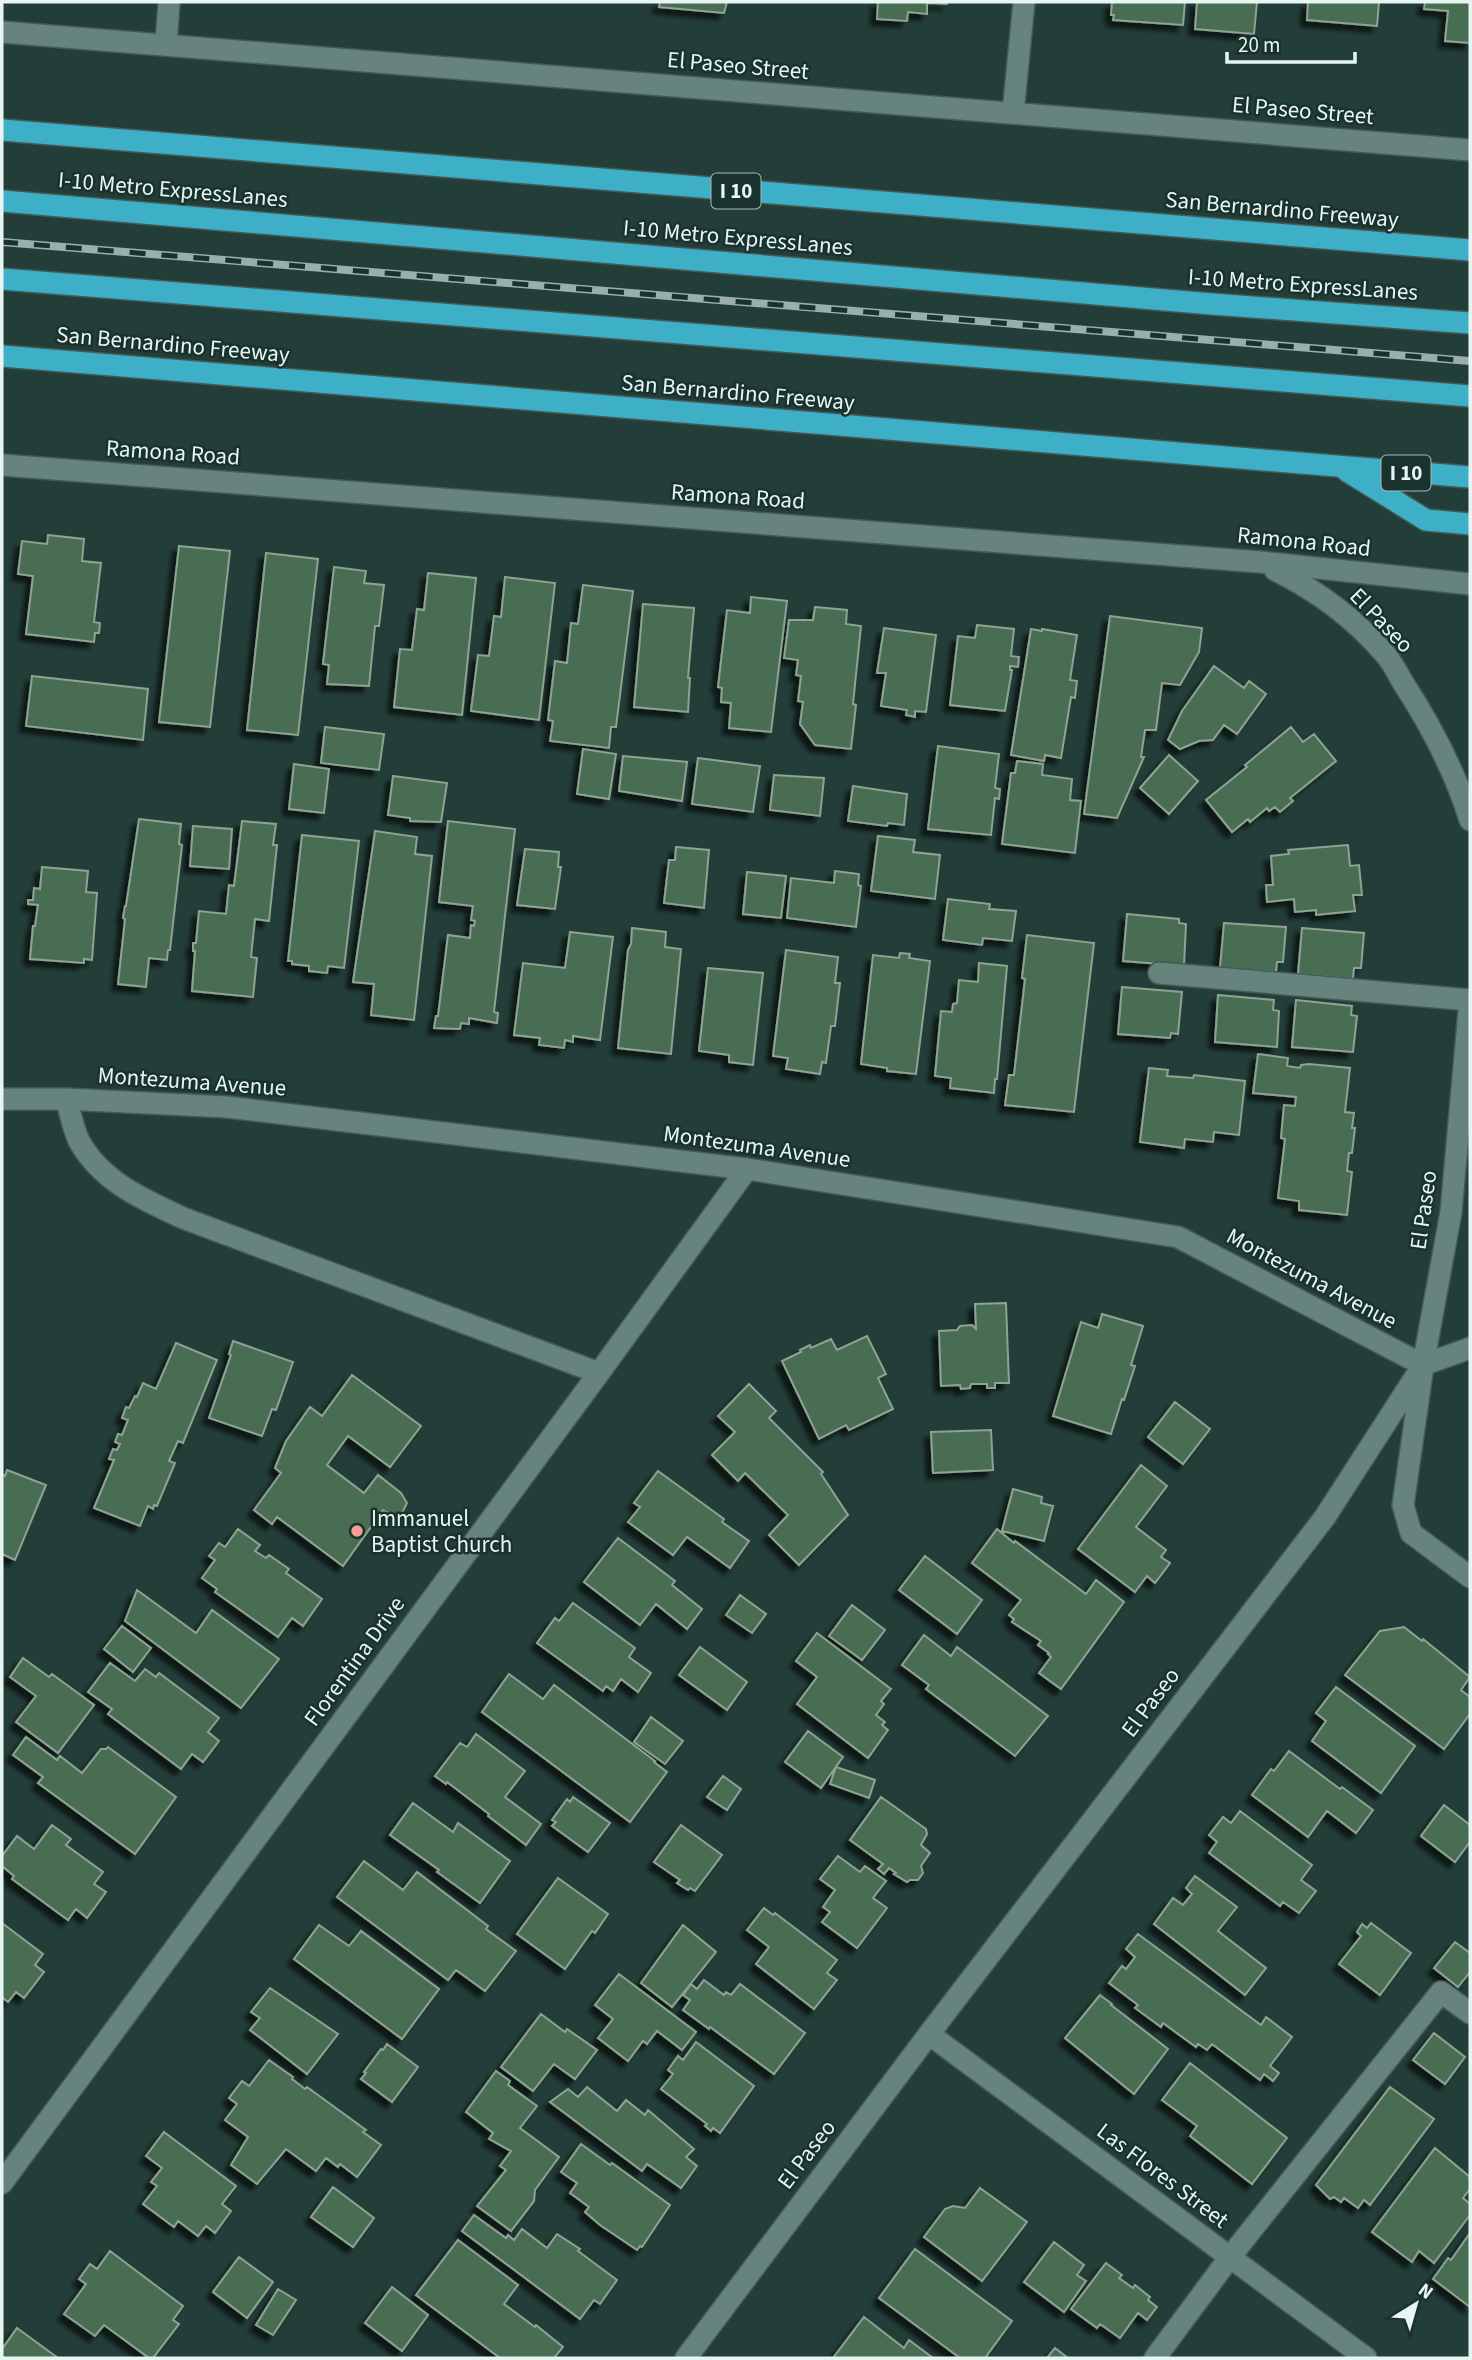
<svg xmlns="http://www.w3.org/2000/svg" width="1472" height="2360" viewBox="0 0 1472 2360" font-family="'Source Sans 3',sans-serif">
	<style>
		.building { fill: #496d52; stroke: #8fa393; stroke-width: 2; filter: url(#shadow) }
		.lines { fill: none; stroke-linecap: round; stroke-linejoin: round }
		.minor-casing { stroke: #435a57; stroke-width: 24 }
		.highway-casing { stroke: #435a57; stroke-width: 24 }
		.minor { stroke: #67837e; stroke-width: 21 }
		.highway { stroke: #3dafc6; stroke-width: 21 }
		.rail-casing { stroke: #9aaeaa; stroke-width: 8 }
		.rail { stroke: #19322e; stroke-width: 5; stroke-dasharray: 16; stroke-linecap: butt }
		.poi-dot { fill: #f59c93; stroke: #19322e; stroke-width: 2.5 }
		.labels { text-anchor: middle; stroke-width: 5; stroke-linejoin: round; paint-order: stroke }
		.shield { fill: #19322e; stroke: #a9bbb8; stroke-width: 2 }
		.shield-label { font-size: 21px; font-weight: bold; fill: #e7f6f3 }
		.street-label { font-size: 23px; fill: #e7f6f3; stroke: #19322e }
		.poi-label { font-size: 23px; fill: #e7f6f3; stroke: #19322e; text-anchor: start }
	</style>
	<defs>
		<filter id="shadow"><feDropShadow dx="-6" dy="6" stdDeviation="2" flood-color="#0009"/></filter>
	</defs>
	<rect width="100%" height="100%" fill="#233d38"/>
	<path class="building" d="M660 2H727L724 13 659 7Z
		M878 2H947V4L927 3V14L908 12 907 21 877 19Z
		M1112 2H1185L1183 25 1113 20 1114 15H1111Z
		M1197 2H1257L1254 34 1195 29Z
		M1308 2H1379L1377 26 1307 20Z
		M1425 2H1470V43L1445 41 1448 11 1424 9Z
		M48 535 84 539 82 561 101 563 94 622 100 623 99 633H95L94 642 26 634 33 576 18 574 22 541 47 544Z
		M179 546 230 551 210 727 159 722Z
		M266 553 318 559 298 735 247 730Z
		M334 567 366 571 364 583 384 585 379 626H375L369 686 327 684 329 665 323 664Z
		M428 573 476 578 462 715 394 707 400 649 412 650 417 609 424 610Z
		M505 577 555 583 539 720 471 711 478 655 489 656 494 616 501 617Z
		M583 585 633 591 616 727H611L609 748 550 741 553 721 548 720 555 661 567 663 571 623 578 624Z
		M751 597 787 601 771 732 729 728 731 703 721 702 722 688 718 687 727 610 750 613Z
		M643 604 694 608 688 678H690L688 712 634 707Z
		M815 607 847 610 846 624 861 626 853 704 856 705 851 749 815 745 800 724 803 702 798 701 801 676 796 675 798 660 784 658 789 620H813Z
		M1110 616 1202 628 1199 652 1180 685 1162 683 1156 730H1145L1141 757H1144L1117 818 1084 814Z
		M977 625 1014 629 1011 656 1019 657 1018 667 1010 666V670H1012L1005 711 950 705 958 636 975 638Z
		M884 628 936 635 926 712 915 711V717L906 715 907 710 881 706 886 673H877Z
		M1031 629 1042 631V629L1077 635 1070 680 1077 681 1075 698 1071 697 1061 758 1045 755 1044 761 1011 755Z
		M1214 666 1244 688 1249 681 1266 694 1237 734 1224 725 1213 740 1199 741 1180 749 1168 740 1182 711Z
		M32 676 148 689 143 740 26 726Z
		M325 727 384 734 379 770 321 763Z
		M1291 727 1303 742 1314 734 1336 761 1290 798 1293 801 1280 812 1275 807 1269 811 1267 808 1250 822 1248 819 1232 832 1206 800 1247 767 1245 765Z
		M938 746 999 754 995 788 1000 789 999 799 995 798 991 835 928 829Z
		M583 749 616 754 609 799 577 794Z
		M1169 755 1198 781 1169 814 1140 788Z
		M623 756 687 762 682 801 619 791Z
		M698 758 760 766 753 812 692 804Z
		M1017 761 1043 764 1042 775 1072 779 1070 800 1081 801 1075 853 1002 844 1011 773H1015Z
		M294 764 329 769 324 813 289 809Z
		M774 775 824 778 820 816 770 810Z
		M393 776 447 783 441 822 410 821V818L388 815Z
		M853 786 907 794 904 825 888 823 887 826 848 821Z
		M139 819 181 824 179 844 182 845 170 950H168L167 960 149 958 146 987 118 984 125 919 123 918 125 906H126Z
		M242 821 276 824 273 845H277L269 921 255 919 251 957 257 958 253 997 192 991 195 951H193V943H196L199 911 226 914 229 885 234 886Z
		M448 821 515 829 494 1012 498 1013 497 1023 469 1018V1024L461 1023 460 1029 434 1028 436 1016H438L448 935 470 938 471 925 474 926 475 921 471 920 473 906 439 902Z
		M193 826 232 829 229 869 190 866Z
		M375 831 417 837 415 854 432 856 414 1020 371 1015 374 984 353 982Z
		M302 835 359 841 344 968 328 966 327 973 309 971V966L292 964V961H288Z
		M878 836 915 840 913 852 940 855 935 899 871 891Z
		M1348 845 1350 866 1359 865 1362 895H1353L1355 911 1316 915V910L1295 912 1294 899 1267 902 1266 885H1273L1271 856 1289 854 1288 850Z
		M676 847 709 850 704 908 664 903 669 860H675Z
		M525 849 559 852 558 867H561L555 909 517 905Z
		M42 867 88 871 86 892 97 893 92 960 84 959V963L30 959 33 926H35L38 905 28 904V900H33L34 888 40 889Z
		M835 871 859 874 858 885 861 886 856 927 787 918 791 878 834 883Z
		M747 872 786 876 781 918 743 914Z
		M948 899 990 904 989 909 1016 911 1012 941 983 938 982 945 943 940Z
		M1127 914 1179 919V923L1186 924 1184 966 1123 961Z
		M1224 923 1286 927 1283 962H1277L1276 972 1220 968Z
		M632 928 666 932 665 947 681 949 671 1054 618 1048 628 950 631 944Z
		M1302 928 1364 933 1361 968H1354L1353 979 1298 974Z
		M570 932 613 937 600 1040 573 1036V1042L565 1040 564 1048 539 1045 540 1038 514 1035 523 963 565 968Z
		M1027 935 1094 943 1074 1112 1005 1105 1009 1075H1014L1025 979 1022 978Z
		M786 950 838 957 835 983H840L835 1026H831L826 1063 822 1062 820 1074 786 1069 788 1058 773 1056Z
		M900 953 910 954 909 958 930 961 916 1074 887 1071V1068L861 1064 873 955 899 958Z
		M979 963 1007 966 997 1079H995L994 1093 950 1088 951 1078 935 1076 941 1011 952 1012 953 1004 957 1003 959 980 978 982Z
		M708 968 763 973 753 1065 729 1062V1055L699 1051Z
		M1122 987 1182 992 1178 1034 1171 1033 1170 1038 1118 1034Z
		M1218 995 1274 1000 1273 1010 1279 1011 1277 1047 1215 1042Z
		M1296 1000 1352 1006 1351 1015 1357 1016 1353 1052 1292 1047Z
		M1258 1054 1288 1058 1287 1066 1300 1068 1301 1065 1309 1064 1350 1068 1345 1112 1354 1113 1352 1128H1355L1352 1153H1349L1347 1171 1352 1172 1347 1215 1299 1210V1201L1278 1198 1285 1139 1281 1138 1284 1105 1295 1106 1296 1097 1253 1093Z
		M1149 1068 1168 1070 1167 1076 1193 1078 1194 1075 1245 1081 1239 1135 1214 1132 1213 1142 1185 1139 1184 1148 1140 1142Z
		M1006 1303 1009 1383H995V1388H987V1384H971L970 1388 961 1389 960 1385 941 1386 939 1331 957 1330 960 1326 972 1325 976 1329 975 1304Z
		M1102 1314 1143 1326 1131 1365 1135 1366 1124 1400 1122 1399 1111 1434 1053 1416 1081 1322 1098 1328Z
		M867 1336 886 1374 878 1378 893 1409 849 1430 846 1425 819 1439 782 1361 801 1352 800 1350 810 1345 811 1348 831 1339 837 1350Z
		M233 1341 293 1362 276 1410 272 1409 262 1436 209 1418 231 1355 229 1354Z
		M176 1343 217 1360 183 1443 178 1441 169 1461 175 1463 157 1506 154 1505 153 1509 148 1506 140 1526 94 1508 114 1460 109 1459 113 1449 117 1450 120 1444 115 1442 118 1434 122 1435 128 1420 122 1418 126 1407 129 1408 135 1396 137 1397 143 1383 156 1389Z
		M352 1375 421 1426 390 1467 348 1436 327 1465 364 1493 378 1475 401 1493 407 1503 402 1513 397 1515H392L383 1510 343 1566 277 1517 272 1524 254 1510 281 1473 275 1468 286 1441 310 1407 322 1416Z
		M749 1384 776 1411 769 1418 823 1472 821 1474 848 1515 799 1565 769 1535 788 1515 745 1473 738 1481 712 1455 735 1432 718 1416Z
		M1175 1402 1210 1429 1183 1464 1148 1437Z
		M991 1430 993 1470 933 1473 931 1432Z
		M1141 1465 1167 1486 1136 1527 1166 1550 1161 1557 1170 1563 1155 1583 1147 1576 1135 1592 1078 1549Z
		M7 1470 46 1485 15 1560 2 1554V1474L5 1476Z
		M658 1471 724 1519 722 1522 749 1541 730 1568 687 1537 673 1555 628 1522 640 1507 634 1503Z
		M1013 1489 1042 1497 1041 1503 1053 1506 1044 1541 1002 1531Z
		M238 1529 260 1545 255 1551 266 1558 269 1555 289 1569 286 1573 322 1599 303 1626 292 1618 278 1637 215 1592 217 1589 202 1578 215 1560 209 1556 219 1543 225 1547Z
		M997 1529 1014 1543 1015 1541 1086 1594 1096 1580 1124 1602 1061 1689 1039 1673 1051 1657 1048 1654 1049 1653 1038 1645 1041 1641 1012 1622 1014 1619 1009 1615 1021 1600 972 1563Z
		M618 1538 675 1581 672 1585 702 1609 687 1629 656 1604 640 1625 584 1582Z
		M925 1556 982 1600 957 1634 899 1590Z
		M137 1590 196 1633 212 1610 279 1659 241 1708 125 1621Z
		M740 1595 766 1614 752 1633 726 1615Z
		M573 1603 635 1648 629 1657 651 1673 638 1692 621 1679 613 1691 606 1686 603 1691 537 1643 555 1618 559 1621Z
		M852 1605 885 1630 862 1660 829 1636Z
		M122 1626 151 1648 133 1672 104 1649Z
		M1404 1627 1422 1641 1423 1639 1470 1677 1461 1690 1470 1697V1714L1444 1749 1345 1675 1380 1631Z
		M817 1633 891 1689 881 1701 884 1704 876 1715 885 1722 882 1725 888 1730 868 1758 797 1704 817 1677 796 1661Z
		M924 1635 951 1656 957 1647 1048 1716 1015 1756 926 1689 929 1685 902 1665Z
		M700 1647 747 1682 727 1710 679 1675Z
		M23 1658 49 1677 52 1674 94 1705 58 1753 16 1722 36 1696 10 1677Z
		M110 1663 135 1681 145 1669 156 1677 159 1673 219 1718 208 1732 219 1741 203 1762 192 1754 181 1769 108 1714 112 1709 88 1692Z
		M509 1674 543 1699 554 1685 655 1761 654 1762 667 1772 630 1822 482 1712Z
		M1336 1687 1415 1746 1381 1793 1312 1741 1326 1721 1316 1713Z
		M651 1717 683 1741 665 1764 634 1742Z
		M808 1731 843 1757 821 1788 785 1762Z
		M476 1734 525 1771 505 1797 541 1824 526 1845 488 1816 489 1814 447 1782 446 1784 435 1776 460 1743 467 1747Z
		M26 1737 57 1760 60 1756 82 1773 101 1749H106L108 1747 176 1797 135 1854 38 1783 43 1777 13 1755Z
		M1289 1751 1340 1789 1342 1787 1373 1810 1356 1833 1327 1811 1308 1837 1252 1795 1271 1769 1274 1771Z
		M836 1767 875 1780 869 1798 830 1784Z
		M723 1776 741 1789 727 1810 707 1797Z
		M573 1797 610 1823 588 1852 552 1826 556 1822 552 1820 567 1799 570 1802Z
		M881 1797 926 1829 927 1834 921 1845 930 1853 921 1866 923 1873 918 1880H910L907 1882 894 1874 896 1873 889 1868 884 1874 878 1869 883 1864 850 1840Z
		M413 1803 453 1832 458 1823 510 1861 480 1903 437 1872 439 1870 390 1835Z
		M1444 1805 1470 1825V1842L1455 1862 1421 1836Z
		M1240 1811 1312 1865 1301 1880 1316 1891 1299 1913 1283 1902 1280 1906 1209 1853 1217 1842 1209 1835 1223 1817 1231 1823Z
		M52 1825 71 1839 66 1845 103 1872 94 1884 106 1892 87 1918 76 1909 68 1920 12 1879 14 1876 2 1866V1856L17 1836 34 1849Z
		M681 1825 722 1855 695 1891 690 1888 688 1890 677 1883 680 1880 654 1862Z
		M838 1856 860 1872 865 1866 886 1881 873 1898 887 1908 857 1948 822 1922 830 1912 823 1907 835 1890 820 1879Z
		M364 1861 403 1890 417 1872 488 1926 486 1929 516 1951 485 1991 456 1970 448 1980 337 1897Z
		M1195 1876 1237 1907 1218 1931 1266 1968 1245 1995 1154 1924 1173 1898 1183 1905 1192 1894 1186 1888Z
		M558 1878 608 1914 595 1933 592 1931 565 1969 517 1934Z
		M764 1908 773 1915 775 1913 837 1960 827 1973 837 1980 814 2009 756 1964 769 1947 747 1930Z
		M2 1923 43 1954 35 1965 44 1972 24 1998 16 1992 8 2002 2 1997Z
		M1371 1923 1411 1953 1380 1995 1339 1964 1361 1936 1357 1932 1362 1924 1367 1928Z
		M319 1925 349 1946 361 1931 439 1989 402 2039 294 1959Z
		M683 1925 716 1952 672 2007 641 1983Z
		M1138 1934 1261 2025 1266 2017 1292 2037 1270 2066 1279 2073 1273 2081 1264 2074 1260 2080 1212 2044 1207 2050 1198 2044 1196 2047 1163 2023 1161 2027 1135 2008 1138 2005 1109 1983 1122 1966 1126 1969 1135 1957 1126 1949Z
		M1455 1942 1470 1953V1972L1458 1987 1434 1968Z
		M619 1974 696 2032 682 2050 657 2031 647 2044 643 2041 628 2061 598 2038 613 2019 595 2005Z
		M704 1980 724 1995 726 1992 731 1995 740 1984 805 2033 774 2074 710 2027 709 2029 683 2010 690 2000 683 1995 691 1984 697 1989Z
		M270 1988 338 2034 307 2074 250 2030 260 2018 251 2012Z
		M1100 1995 1112 2004 1111 2005 1168 2049 1134 2094 1065 2038Z
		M541 2014 565 2032 567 2029 597 2050 575 2079 554 2064 533 2091 501 2067Z
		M1434 2033 1465 2057 1445 2084 1413 2060Z
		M696 2042 754 2086 720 2133 713 2128 711 2131 705 2126 707 2124 661 2089 673 2074 668 2070 678 2056 683 2060Z
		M387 2044 418 2067 392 2102 361 2079 366 2073 364 2072 381 2049 383 2050Z
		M269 2060 293 2077 292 2079 305 2089 307 2087 366 2130 363 2132 381 2145 357 2177 340 2164 338 2167 326 2158 316 2171 286 2149 257 2184 231 2165 248 2137 225 2120 237 2104 229 2098 242 2081 249 2086Z
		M1190 2063 1287 2138 1252 2184 1190 2136 1197 2126 1162 2100Z
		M496 2071 510 2081 508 2085 537 2106 520 2128 559 2157 535 2190 534 2201 511 2231 477 2206 506 2170 500 2166 511 2151 489 2139 493 2133 466 2112Z
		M587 2087 617 2111 626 2100 645 2115 648 2110 694 2149 686 2157 697 2166 681 2188 647 2164 642 2171 550 2102 568 2089 578 2097Z
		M1390 2087 1434 2119 1370 2205 1364 2200 1358 2208 1344 2198 1341 2202 1334 2197 1330 2199 1316 2185Z
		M164 2132 236 2186 222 2204 231 2211 215 2233 206 2226 198 2236 178 2221 174 2227 143 2204 157 2186 151 2182 162 2168 146 2156Z
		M581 2144 610 2165 612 2163 670 2205 642 2247 640 2246 637 2250 600 2225 585 2212 589 2207 570 2193 577 2183 561 2172Z
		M1435 2148 1470 2177V2189L1463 2198 1470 2204V2215L1434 2263 1419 2251 1412 2262 1372 2232Z
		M333 2187 374 2218 353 2247 311 2217Z
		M980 2188 1027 2222 982 2281 924 2237 945 2209 953 2206 965 2208Z
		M474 2215 506 2238 508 2235 514 2240 522 2229 547 2248 557 2234 580 2249 578 2251 617 2280 600 2304 594 2300 580 2319 462 2231Z
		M1470 2233V2307L1433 2279 1448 2258 1451 2260Z
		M458 2240 518 2285 504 2304 535 2327 536 2325 563 2347 554 2358H500L416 2295Z
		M1054 2242 1084 2265 1077 2275 1086 2281 1064 2312 1024 2282Z
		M915 2249 1012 2321 985 2358H960L879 2298Z
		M110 2251 183 2306 173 2320 179 2324 153 2358H149L104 2325 95 2336 64 2314 86 2284 79 2279 90 2264 97 2269Z
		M239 2257 273 2282 247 2318 213 2292Z
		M1106 2263 1122 2275 1119 2278 1133 2288 1135 2285 1150 2297 1148 2300 1157 2307 1147 2320 1138 2313 1120 2338 1100 2324 1097 2328 1071 2309Z
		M392 2287 428 2315 402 2351 365 2323Z
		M278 2289 296 2300 273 2335 256 2325Z
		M864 2317 904 2348 909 2340 933 2358H833Z
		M17 2328 58 2358H5L2 2356V2349Z
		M1055 2348 1068 2358H1047Z"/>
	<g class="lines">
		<g class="minor-casing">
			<path id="minor" d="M2 32 1470 150
				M166 45 169 2
				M1013 113 1024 2
				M2 465 1260 562 1470 584
				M1275 570C1316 590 1355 619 1385 654 1392 662 1397 672 1402 681 1430 724 1455 771 1470 820
				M2 1099H66L227 1107 747 1169 1178 1237 1423 1365 1470 1348
				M66 1099C70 1112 73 1128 79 1141 101 1181 142 1199 183 1218L599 1373
				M1422 1373 1403 1505 1411 1533 1470 1577
				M929 2034 1366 2358
				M2 2183 599 1373 747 1169
				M686 2358 929 2034 1325 1517 1423 1365 1451 1212 1470 1000 1159 973
				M1155 2358 1230 2257 1441 1992 1470 2013"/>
		</g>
		<g class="highway-casing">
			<path id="highway" d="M2 130 1470 250
				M2 201 1212 304 1470 323
				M2 279 1470 396
				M2 356 1470 477
				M1347 471 1426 520 1470 524"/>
		</g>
		<use href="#minor" class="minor"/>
		<use href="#highway" class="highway"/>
		<g class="rail-casing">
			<path id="rail" d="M2 242 1470 361"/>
		</g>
		<use href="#rail" class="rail"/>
	</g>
	<circle class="poi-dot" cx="357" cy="1531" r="7"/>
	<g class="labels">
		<g class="shield">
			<rect x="711.5" y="173.5" width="49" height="35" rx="5"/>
			<rect x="1381.5" y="455.5" width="49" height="35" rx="5"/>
		</g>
		<g class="shield-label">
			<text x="736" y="198">I 10</text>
			<text x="1406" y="480">I 10</text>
		</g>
		<g class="street-label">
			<text transform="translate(738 65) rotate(5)" y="8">El Paseo Street</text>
			<text transform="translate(1303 110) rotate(5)" y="8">El Paseo Street</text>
			<text transform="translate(173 189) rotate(5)" y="8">I-10 Metro ExpressLanes</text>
			<text transform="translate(1282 209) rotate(5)" y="8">San Bernardino Freeway</text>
			<text transform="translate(738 237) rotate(5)" y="8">I-10 Metro ExpressLanes</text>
			<text transform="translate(1303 284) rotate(4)" y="8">I-10 Metro ExpressLanes</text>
			<text transform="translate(173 344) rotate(5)" y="8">San Bernardino Freeway</text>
			<text transform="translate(738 392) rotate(5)" y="8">San Bernardino Freeway</text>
			<text transform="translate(173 452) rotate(4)" y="8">Ramona Road</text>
			<text transform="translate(738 496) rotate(4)" y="8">Ramona Road</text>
			<text transform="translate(1304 541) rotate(6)" y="8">Ramona Road</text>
			<text transform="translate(1382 620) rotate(46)" y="8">El Paseo</text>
			<text transform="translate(192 1081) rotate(4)" y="8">Montezuma Avenue</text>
			<text transform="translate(757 1146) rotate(8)" y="8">Montezuma Avenue</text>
			<text transform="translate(1423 1210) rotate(-82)" y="8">El Paseo</text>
			<text transform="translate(1312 1278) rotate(28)" y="8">Montezuma Avenue</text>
			<text transform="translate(354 1661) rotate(-54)" y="8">Florentina Drive</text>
			<text transform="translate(1150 1702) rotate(-53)" y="8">El Paseo</text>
			<text transform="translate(806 2154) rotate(-53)" y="8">El Paseo</text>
			<text transform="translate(1163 2175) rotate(37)" y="8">Las Flores Street</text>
		</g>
		<g class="poi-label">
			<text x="371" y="1526">Immanuel<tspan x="371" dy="26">Baptist Church</tspan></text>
		</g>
	</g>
	<rect width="1472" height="2360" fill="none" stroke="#e7f6f3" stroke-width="7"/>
	<g transform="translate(1416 2304) rotate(37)" stroke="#19322e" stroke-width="5" paint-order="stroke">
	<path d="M0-5L12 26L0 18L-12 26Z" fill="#e7f6f3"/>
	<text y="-10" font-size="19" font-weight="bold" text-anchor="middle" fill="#e7f6f3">N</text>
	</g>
	<path d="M1227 52v10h128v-10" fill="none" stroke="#e7f6f3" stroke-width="3.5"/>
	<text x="1238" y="52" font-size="21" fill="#e7f6f3" stroke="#19322e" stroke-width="5" paint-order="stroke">20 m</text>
</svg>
